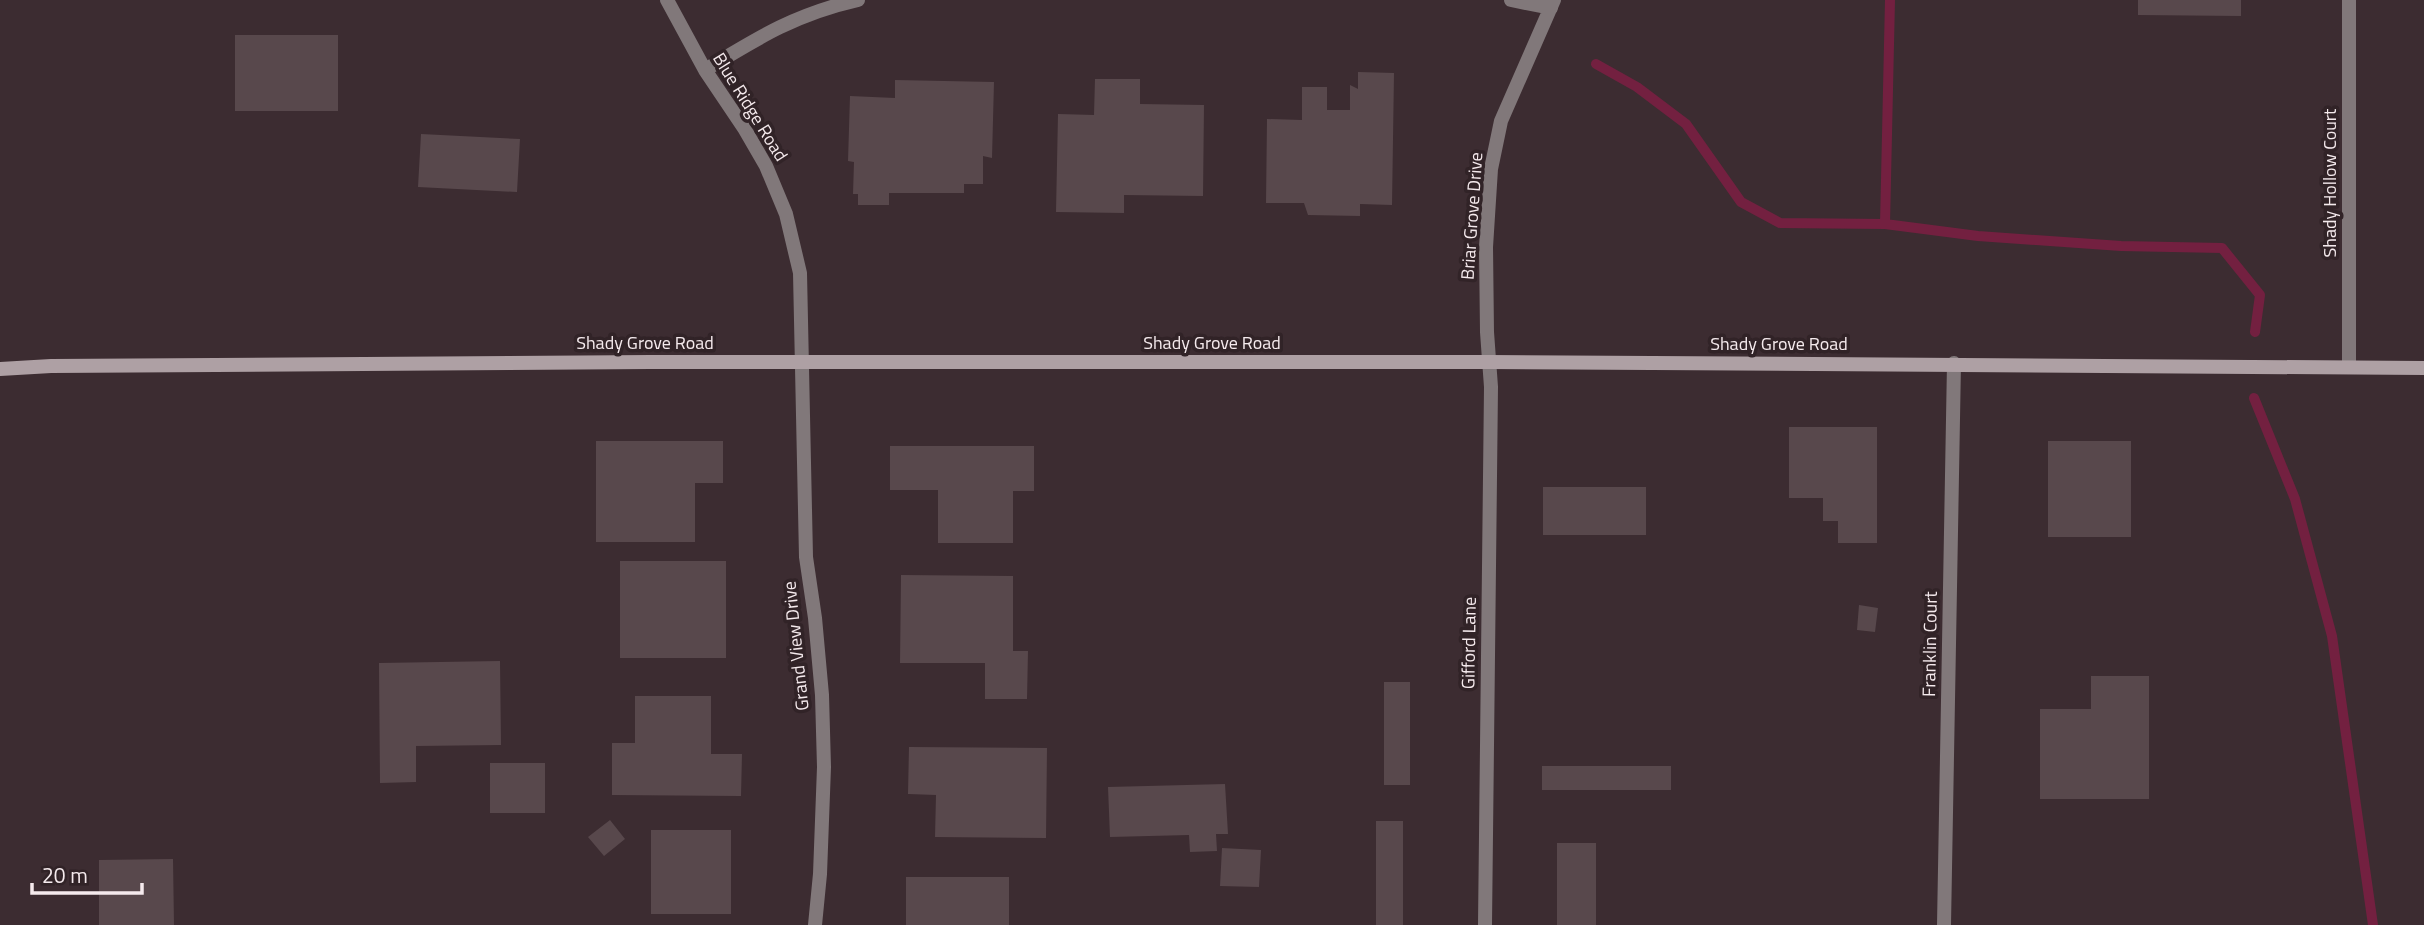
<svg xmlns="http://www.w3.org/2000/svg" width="2424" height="925" viewBox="0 0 2424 925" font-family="'Titillium Web',sans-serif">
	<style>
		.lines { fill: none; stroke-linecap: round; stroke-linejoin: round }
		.stream { stroke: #732040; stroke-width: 10 }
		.building { fill: #58484c }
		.street { stroke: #81787a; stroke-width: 14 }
		.secondary { stroke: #aea0a4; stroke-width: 14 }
		.labels { text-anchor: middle; stroke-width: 7; stroke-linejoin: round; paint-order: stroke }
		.street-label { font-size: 18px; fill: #f5eaed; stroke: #312327 }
	</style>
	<rect width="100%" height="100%" fill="#3c2c31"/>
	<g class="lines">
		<path class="stream" d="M1890 0 1885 224 1978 236 2121 246 2222 248 2260 295 2255 332
			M1596 64 1637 87 1686 124 1741 202 1780 223 1885 224
			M2254 398 2295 499 2332 636 2373 925"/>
	</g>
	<path class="building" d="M2138 0H2241V16L2138 15Z
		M235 35H338V111H235Z
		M1358 72 1394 73 1392 205 1360 204V216L1308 215 1304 203H1266L1267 119 1302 120V87H1327V110H1350V85L1358 89Z
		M1095 79H1140V104L1204 105 1203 196 1124 195V213L1056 212 1058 114 1094 115Z
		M895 80 994 82 992 158 983 156V184H964V193H889V205H858V194H853L854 162 848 161 850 96 895 98Z
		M421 134 520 139 517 192 418 187Z
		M1789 427H1877V543H1838V521H1823V498H1789Z
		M596 441H723V483H695V542H596Z
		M2048 441H2131V537H2048Z
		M890 446H1034V491H1013V543H938V490H890Z
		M1543 487H1646V535H1543Z
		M620 561H726V658H620Z
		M901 575 1013 576V651H1028L1027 699H985V663H900Z
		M1859 605 1878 608 1875 632 1857 630Z
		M500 661 501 745 416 746V782L380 783 379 663Z
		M2091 676H2149V799H2040V709H2091Z
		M1384 682H1410V785H1384Z
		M635 696H711V754H742L741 796 612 795V743H635Z
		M909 747 1047 748 1046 838 935 837 936 795 908 794Z
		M490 763H545V813H490Z
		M1542 766H1671V790H1542Z
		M1225 784 1228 834H1216L1217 851 1190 852 1189 835 1110 837 1108 787Z
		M610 820 625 839 604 856 588 837Z
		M1376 821H1403V925H1376Z
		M651 830H731V914H651Z
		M1557 843H1596V925H1557Z
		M1222 848 1261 850 1259 887 1220 886Z
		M173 859 174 925H99V860Z
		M906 877H1009V925H906Z"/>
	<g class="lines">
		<path class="street" d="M667 0 705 70 744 128 766 166 786 214 800 273 806 557 815 618 822 695 824 767 820 874 815 925
			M1511 0 1551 8
			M705 70C759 37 796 14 858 0
			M2349 367V0
			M1485 925 1491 387 1487 332 1486 247 1491 169 1501 121 1554 0
			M1944 925 1954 363"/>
		<path class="secondary" d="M0 369 51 366 650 362H1489L2424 368"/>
	</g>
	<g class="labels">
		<g class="street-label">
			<text transform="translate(750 107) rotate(58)" y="6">Blue Ridge Road</text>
			<text transform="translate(2330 183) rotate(-90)" y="6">Shady Hollow Court</text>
			<text transform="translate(1472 216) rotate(-86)" y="6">Briar Grove Drive</text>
			<text x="645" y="349">Shady Grove Road</text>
			<text x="1212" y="349">Shady Grove Road</text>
			<text x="1779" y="350">Shady Grove Road</text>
			<text transform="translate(1469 643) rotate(-89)" y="6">Gifford Lane</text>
			<text transform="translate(1930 644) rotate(-89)" y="6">Franklin Court</text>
			<text transform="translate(796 646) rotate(-96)" y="6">Grand View Drive</text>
		</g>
	</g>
	<path d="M32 883v10h110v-10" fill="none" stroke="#f5eaed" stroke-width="3.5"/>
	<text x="42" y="883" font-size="21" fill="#f5eaed" stroke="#312327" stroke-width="5" paint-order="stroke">20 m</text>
</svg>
